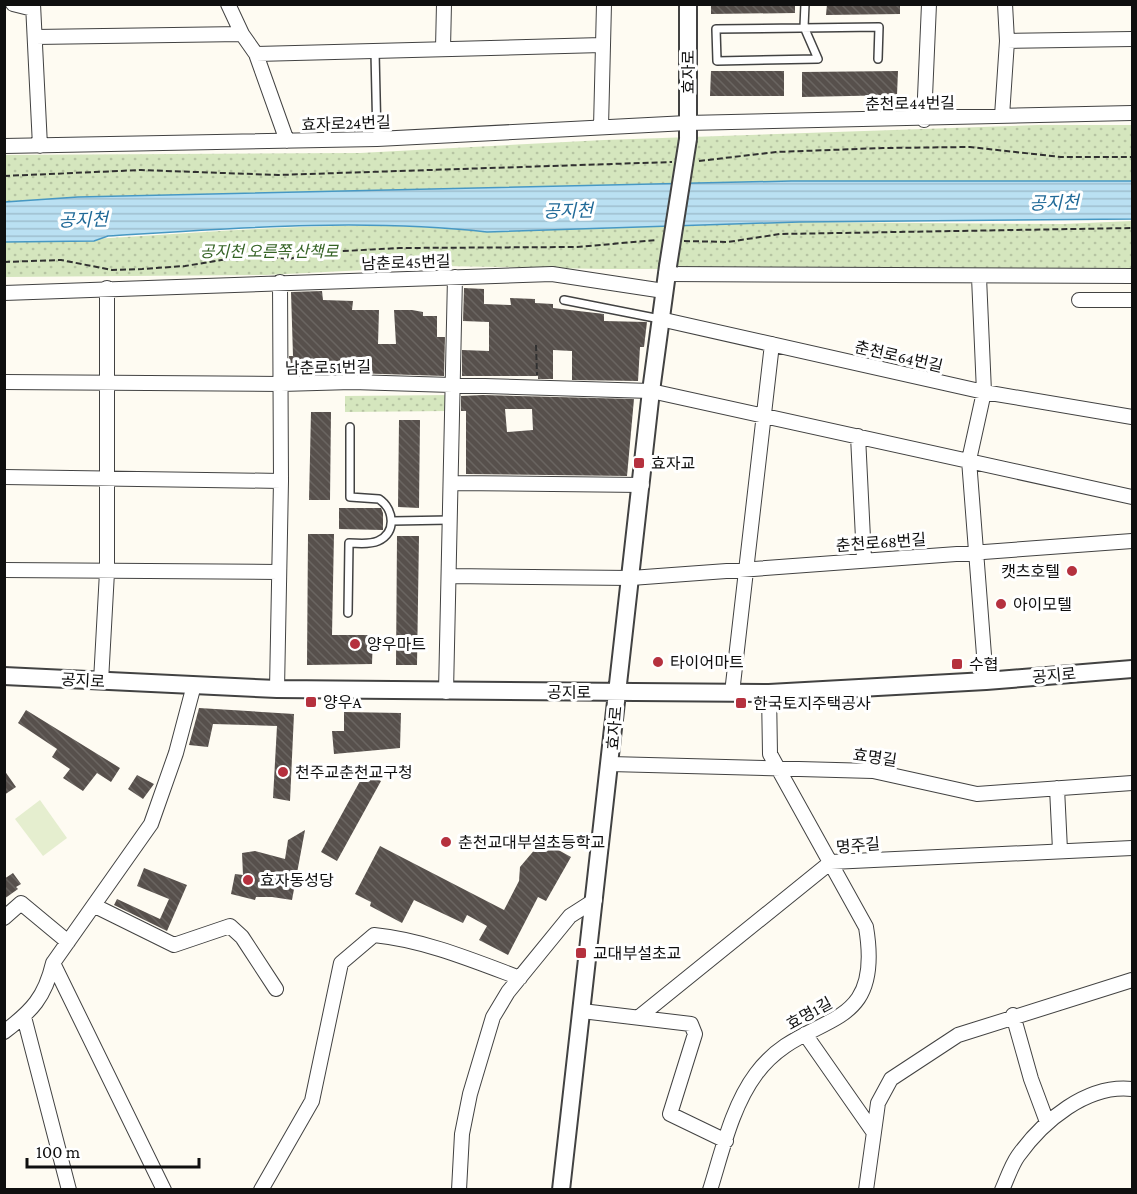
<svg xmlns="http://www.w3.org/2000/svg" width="1137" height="1194" viewBox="0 0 1137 1194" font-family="'Crimson Pro','Noto Sans KR',serif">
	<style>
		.park { fill: url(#park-dots) }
		.pitch { fill: #e5eecf }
		.water { fill: url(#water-rules); stroke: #4798c3; stroke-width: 1.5 }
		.building { fill: url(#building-back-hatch); fill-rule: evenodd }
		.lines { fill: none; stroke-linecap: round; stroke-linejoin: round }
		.service-casing { stroke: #424242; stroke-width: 10 }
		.minor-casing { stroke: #424242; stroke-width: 16 }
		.tertiary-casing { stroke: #424242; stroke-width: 20 }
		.path { stroke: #313131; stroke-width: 2; stroke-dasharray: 6 3; stroke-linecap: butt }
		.service { stroke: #fff; stroke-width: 7 }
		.minor { stroke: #fff; stroke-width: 14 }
		.tertiary { stroke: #fff; stroke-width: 16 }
		.tertiary-bridge-casing { stroke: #424242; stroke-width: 20; stroke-linecap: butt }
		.tertiary-bridge { stroke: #fff; stroke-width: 16 }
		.poi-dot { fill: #b5313e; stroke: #fff; stroke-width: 2 }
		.labels { text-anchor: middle; stroke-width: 6; stroke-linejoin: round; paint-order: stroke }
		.street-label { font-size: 16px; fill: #0f0f0f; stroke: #fff }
		.park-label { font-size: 16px; font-style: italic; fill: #346224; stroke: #fff }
		.poi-label { font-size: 16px; fill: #0f0f0f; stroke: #fff; text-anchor: start }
		.water-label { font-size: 18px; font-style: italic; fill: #216a98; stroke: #fff }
	</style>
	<defs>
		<pattern id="park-dots" width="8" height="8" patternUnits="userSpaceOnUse" patternTransform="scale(1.5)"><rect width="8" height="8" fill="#d5e6be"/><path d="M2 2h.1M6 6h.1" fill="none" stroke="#b6c4a2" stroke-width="1.8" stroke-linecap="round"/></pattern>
		<pattern id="water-rules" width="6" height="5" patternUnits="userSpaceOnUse" patternTransform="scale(1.5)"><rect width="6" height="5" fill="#bae0f2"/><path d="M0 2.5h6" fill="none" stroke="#9fbfce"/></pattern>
		<pattern id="building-back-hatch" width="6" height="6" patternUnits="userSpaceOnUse" patternTransform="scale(1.5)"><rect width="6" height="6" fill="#57504c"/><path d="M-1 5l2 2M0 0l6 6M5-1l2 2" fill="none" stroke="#6a6561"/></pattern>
	</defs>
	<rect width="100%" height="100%" fill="#fefbf2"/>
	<path class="park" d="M1038 125H1132V181H791L78 197 5 202V155L360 153 604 140Z
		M1132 221V269H602L444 266 266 275 5 277 4 242C165 240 327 214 487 232L799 222 1063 224Z
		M449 395V411L345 412V396Z"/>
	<path class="pitch" d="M40 800 67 838 43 856 15 819Z"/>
	<path class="water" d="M791 181H1132V219L799 222 487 232C362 218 234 228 108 236L94 241 5 242V202L78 197Z"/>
	<path class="building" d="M711 4H795V13L711 14Z
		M827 4H900V14L826 15Z
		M711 71H784V96H710Z
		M898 71 897 95 802 97V72Z
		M464 288 484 289V304L511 305 510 298 535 299V303L553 304V308L604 314V321L647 322 644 347H640L638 381 572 380V351L553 350V379H538V376H462V350L489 351V322L463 321Z
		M322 291 323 300 353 301 352 310H379L378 344H396L394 310H412L423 312V316H437V337H445L444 376 352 373 290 375 289 356H293L291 292Z
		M483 395 634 399 627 476 466 474V411H461V396ZM505 409H532L533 430 507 432Z
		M311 412H331L330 500H309Z
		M399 420H420L419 508 398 507Z
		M339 508H381L383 513V530L339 529Z
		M308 534H334L332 635H373L372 664 307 665Z
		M397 536H419L417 665H396Z
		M199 708 294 714 290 801 273 798 277 726 213 724 208 747 189 745Z
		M26 710 120 768 111 782 97 773 83 791 63 778 70 769 52 757 57 749 18 723Z
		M344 712 401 713 400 748 334 754 332 731H344Z
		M4 770 16 787 4 795Z
		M365 772 381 781 337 861 321 852Z
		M137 775 154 784 143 799 128 789Z
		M305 830 292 900 272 897H256L255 900 231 894 235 874 243 875 242 853 255 851 285 859 288 840Z
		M542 841 571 857 546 901 538 897 508 955 479 940 487 926 467 915 463 923 414 900 402 923 370 906 371 902 355 894 380 846 504 910 519 881 520 867Z
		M144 868 187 885 167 931 114 905 117 899 160 919 169 899 137 886Z
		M13 873 21 884 16 887 18 889 4 899V879Z"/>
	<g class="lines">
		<g class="service-casing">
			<path id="service" d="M805 4 804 27 818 59 717 61 716 29 879 27 878 59
				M375 52 377 139
				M564 300 660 319
				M392 521 450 520
				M348 613 349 543C358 543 369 545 378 541 397 533 394 509 379 499L350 497V427"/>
		</g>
		<g class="minor-casing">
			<path id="minor" d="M13 4 33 9
				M33 4 40 146
				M228 4 242 34 256 54 287 141
				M35 37 242 34
				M1007 41 1132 39
				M443 48 444 4
				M256 54 602 45
				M1002 116 1007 41 1005 4
				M924 120 929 4
				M601 127 604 4
				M4 146 377 139 687 123 1132 113
				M666 274 1132 276
				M979 277 984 392 969 460 986 681
				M4 293 552 274 664 291
				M1079 300H1132
				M660 319 984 392 1132 417
				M4 382 281 384 352 382 651 391 1132 497
				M858 436 864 559
				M4 477 281 481
				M452 483 642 485
				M4 570 278 572
				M451 576 631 578 1132 541
				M101 681 107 572V288
				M277 689 281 481 280 282
				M446 692 455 277
				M732 693 772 344
				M610 764 873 771 977 794 1132 783
				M1057 788 1060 850
				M95 906 174 945 230 926 242 937 276 989
				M4 918 21 903 68 942
				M53 963 164 1190
				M582 1011 691 1024 695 1034 670 1114 726 1141
				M1013 1015 1031 1079 1047 1122
				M24 1017 69 1190
				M639 1017 831 862 1132 848
				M4 1032C32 1011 45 997 53 963L151 824 176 753 194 685
				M805 1034 872 1130
				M261 1190 312 1101 341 963 374 935C424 940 472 960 520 978
				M459 1190 462 1134 470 1094 493 1017 508 992 570 916 595 900
				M710 1190C722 1152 732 1106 756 1074 804 1008 885 1040 866 927L770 754 769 693
				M866 1190 878 1103 891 1079 958 1035 1132 980
				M1002 1190C1007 1179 1011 1166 1018 1156 1043 1121 1087 1084 1132 1089"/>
		</g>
		<g class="tertiary-casing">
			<path id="tertiary" d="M688 139V4
				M4 676 277 689 769 693 986 681 1132 669
				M561 1190 651 391 668 266"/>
		</g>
		<path class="path" d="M699 161 776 152 883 148 970 147 1061 157H1132
			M4 176 141 170 278 175 672 162
			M684 241 728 242 780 234 1132 228
			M4 262 61 260 112 270 142 269 185 266 252 255 290 259 309 253 399 248 577 247 657 240
			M536 345 537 375"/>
		<use href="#service" class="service"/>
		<use href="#minor" class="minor"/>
		<use href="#tertiary" class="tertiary"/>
		<g class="tertiary-bridge-casing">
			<path id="tertiary-bridge" d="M668 266 688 139"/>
		</g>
		<use href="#tertiary-bridge" class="tertiary-bridge"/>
	</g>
	<g class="poi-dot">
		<rect x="633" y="457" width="12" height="12" rx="3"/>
		<circle cx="1072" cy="571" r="6"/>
		<circle cx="1001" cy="604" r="6"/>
		<circle cx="355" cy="644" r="6"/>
		<circle cx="658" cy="662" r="6"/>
		<rect x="951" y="658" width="12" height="12" rx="3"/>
		<rect x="305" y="696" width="12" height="12" rx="3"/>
		<rect x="735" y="697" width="12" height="12" rx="3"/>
		<circle cx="283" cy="772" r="6"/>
		<circle cx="446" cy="842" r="6"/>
		<circle cx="248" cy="880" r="6"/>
		<rect x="575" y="947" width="12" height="12" rx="3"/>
	</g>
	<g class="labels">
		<g class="street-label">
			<text transform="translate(688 72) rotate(-90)" y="6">효자로</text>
			<text transform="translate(910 103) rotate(-1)" y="6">춘천로44번길</text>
			<text transform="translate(346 123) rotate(-2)" y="6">효자로24번길</text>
			<text transform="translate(406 262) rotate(-2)" y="6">남춘로45번길</text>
			<text transform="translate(899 356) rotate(13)" y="6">춘천로64번길</text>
			<text transform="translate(328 367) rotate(-1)" y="6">남춘로51번길</text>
			<text transform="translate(881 542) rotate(-4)" y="6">춘천로68번길</text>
			<text transform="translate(1054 675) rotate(-5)" y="6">공지로</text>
			<text transform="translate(83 680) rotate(3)" y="6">공지로</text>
			<text x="569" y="698">공지로</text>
			<text transform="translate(614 728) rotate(-85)" y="6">효자로</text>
			<text transform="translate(875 757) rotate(8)" y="6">효명길</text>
			<text transform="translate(858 845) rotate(-5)" y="6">명주길</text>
			<text transform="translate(809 1013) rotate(-29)" y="6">효명1길</text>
		</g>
		<g class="park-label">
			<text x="269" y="257">공지천 오른쪽 산책로</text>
		</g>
		<g class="poi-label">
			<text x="651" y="469">효자교</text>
			<text x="1060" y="577" text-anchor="end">캣츠호텔</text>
			<text x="1013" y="610">아이모텔</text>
			<text x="367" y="650">양우마트</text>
			<text x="670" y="668">타이어마트</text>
			<text x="969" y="670">수협</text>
			<text x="323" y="708">양우A</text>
			<text x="753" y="709">한국토지주택공사</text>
			<text x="295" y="778">천주교춘천교구청</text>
			<text x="458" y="848">춘천교대부설초등학교</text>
			<text x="260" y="886">효자동성당</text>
			<text x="593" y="959">교대부설초교</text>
		</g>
		<g class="water-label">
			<text transform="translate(1054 203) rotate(-1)" y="6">공지천</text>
			<text transform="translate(568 211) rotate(-1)" y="6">공지천</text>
			<text transform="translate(83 220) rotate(-1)" y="6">공지천</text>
		</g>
	</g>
	<rect width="1137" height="1194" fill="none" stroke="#0f0f0f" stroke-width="12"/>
	<path d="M27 1158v9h172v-9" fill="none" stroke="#0f0f0f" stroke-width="3"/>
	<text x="36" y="1158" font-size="18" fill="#0f0f0f" stroke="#ffffff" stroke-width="4.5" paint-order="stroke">100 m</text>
</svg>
